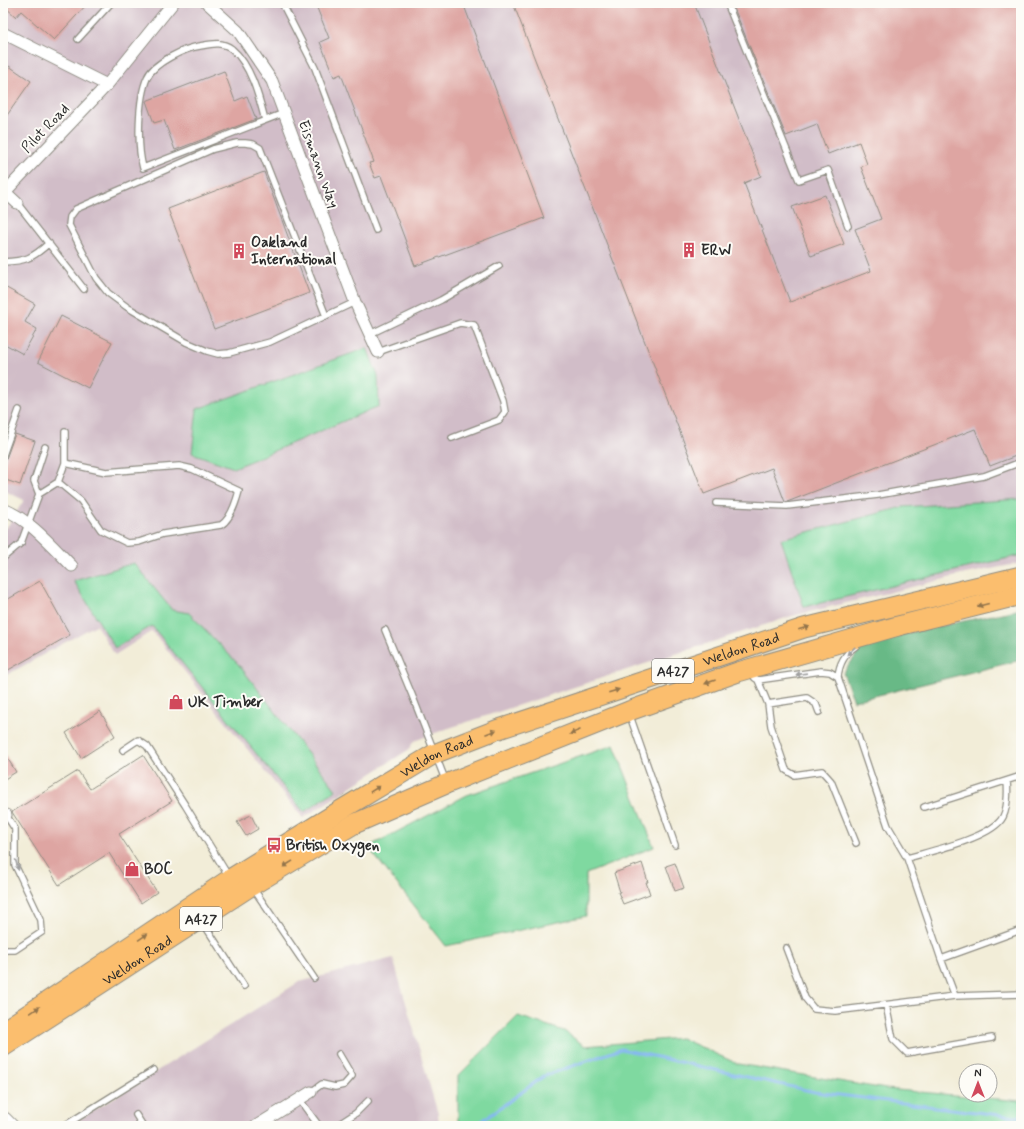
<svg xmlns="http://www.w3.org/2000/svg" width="1024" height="1129" viewBox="0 0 1024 1129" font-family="Mynerve,sans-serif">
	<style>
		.industrial { fill: #d1bdc8 }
		.green { fill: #7fd9a0; stroke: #558266 }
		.forest { fill: #67b986; stroke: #497258 }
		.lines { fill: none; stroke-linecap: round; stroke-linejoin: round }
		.stream { stroke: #85b7f1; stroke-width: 3 }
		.building { fill: #dea5a2 }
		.service-casing { stroke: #8e8c82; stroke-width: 8 }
		.minor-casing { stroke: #8e8c82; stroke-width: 13 }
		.trunk-casing { stroke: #8e8c82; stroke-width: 21 }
		.service { stroke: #fff; stroke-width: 5.5 }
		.minor { stroke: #fff; stroke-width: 11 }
		.trunk { stroke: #fbbe6e; stroke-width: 19 }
		.oneway { fill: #93744c }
		.oneway2 { fill: #a0a0a0 }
		.labels { text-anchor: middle; stroke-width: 4; stroke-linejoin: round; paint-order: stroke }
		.shield { fill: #fdfcf7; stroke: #6a6a68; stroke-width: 1 }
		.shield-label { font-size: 14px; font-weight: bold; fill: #2b2b2b }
		.street-label { font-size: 15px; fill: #2b2b2b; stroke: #fdfcf7 }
		.poi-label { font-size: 15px; font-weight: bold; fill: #2b2b2b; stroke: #fdfcf7; text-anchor: start }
	</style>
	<rect width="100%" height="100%" fill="#fdfcf7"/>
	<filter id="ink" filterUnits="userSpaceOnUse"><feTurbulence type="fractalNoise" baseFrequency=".025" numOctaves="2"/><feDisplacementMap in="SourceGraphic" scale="8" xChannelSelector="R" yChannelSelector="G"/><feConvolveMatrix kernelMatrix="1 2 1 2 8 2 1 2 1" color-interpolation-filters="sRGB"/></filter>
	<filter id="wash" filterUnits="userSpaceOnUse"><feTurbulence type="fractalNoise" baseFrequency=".012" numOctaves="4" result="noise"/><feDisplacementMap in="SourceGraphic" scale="16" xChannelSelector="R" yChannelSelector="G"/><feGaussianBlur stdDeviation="0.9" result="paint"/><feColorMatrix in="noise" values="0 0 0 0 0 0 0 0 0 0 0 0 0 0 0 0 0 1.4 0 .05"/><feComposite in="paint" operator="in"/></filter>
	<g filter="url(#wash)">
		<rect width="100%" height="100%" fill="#f2edd8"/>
		<path class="industrial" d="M3 3H1021V563L965 574 792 616 446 729 414 741 408 750 303 818 152 631 115 655 96 625 3 677V529L7 527 24 500 3 490Z
			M393 958 438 1114 439 1126H69L299 982Z"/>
		<path class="green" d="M367 348 378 376 379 406 234 468 192 453 197 409Z
			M1021 499V555L804 607 781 539 903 507Z
			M134 563 172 610 189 613 239 665 336 790 304 812 152 626 115 648 74 581Z
			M614 745 654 847 586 874V916L446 946 368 847 467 795Z
			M518 1016 564 1031 585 1046 681 1038 738 1064 886 1089 1021 1101V1126H458V1076Z"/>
		<path class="forest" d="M1021 609V660L854 701 843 673 860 650 884 638Z"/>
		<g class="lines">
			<path class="stream" d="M475 1126 544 1076 621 1049 815 1092 1016 1117 1021 1116"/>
		</g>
		<g id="blocks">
			<path class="building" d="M3 3H88L54 40 21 11 16 17 3 5Z
				M315 3H463L544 218 415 266 381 176 375 178 369 163 374 162 341 74 334 77 320 42 329 38Z
				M513 3H694L761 176 744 183 790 302 871 271 855 229 881 219 861 167 867 164 859 142 828 154 817 124 786 136 732 3H1021V454L990 466 975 429 787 502H785L772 468 704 494Z
				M9 66 31 81 3 121V75Z
				M224 71 235 101 247 96 256 119 175 150 164 120 154 123 146 101Z
				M264 172 309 293 214 329 168 209Z
				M825 195 844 244 811 256 792 207Z
				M3 286 35 304 25 322 37 329 23 354 3 343Z
				M61 316 112 342 88 388 38 362Z
				M15 434 35 441 20 485 3 479V467Z
				M40 581 70 635 3 673V602Z
				M100 711 115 736 81 758 66 733Z
				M3 751 16 772 3 780Z
				M143 755 172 801 119 834 157 892 141 903 109 853 59 885 12 812 78 771 90 789Z
				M251 815 258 829 246 836 237 822Z
				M642 863 648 882H646L650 894 623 904 618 892H620L614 873Z
				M675 863 684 888 675 891 666 866Z"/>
		</g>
	</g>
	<g filter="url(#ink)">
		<use href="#blocks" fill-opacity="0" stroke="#8e8c82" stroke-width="1"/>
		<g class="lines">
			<g class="service-casing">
				<path id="service" d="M282 3 315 68 376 230
					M727 3 799 180 828 170 848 226
					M78 39 111 3
					M265 120C259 97 251 65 232 49 222 41 211 44 200 46 185 48 153 63 147 78 138 99 137 146 143 168L284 113
					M17 203 84 289
					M3 262C25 261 32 259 49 243
					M326 316 260 148 253 144 245 143H237L213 149 76 209 70 217 69 225 96 278 108 293 127 307 186 342 207 351 218 354 229 353 270 342 355 302
					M370 334 441 300 499 266
					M378 352 460 323 474 325 503 401 505 412 499 420 452 438
					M3 455 19 410
					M58 482 81 501 101 530 127 543 139 542 163 534 221 525C231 519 236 502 239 491L192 469 179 466 106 472 65 463
					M39 494 34 481 45 447
					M716 503 787 506 878 495 984 476 1021 462
					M3 558 21 543 39 494 58 482 65 463V432
					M385 630 412 695 446 782
					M856 646C844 654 839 664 838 677L888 826 907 858 941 959 955 996 1021 994
					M755 678 758 680 821 671 830 672 838 677
					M758 680 768 704 771 726 786 770 794 775 822 771 831 781 856 843
					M768 704 807 698 816 704 819 712
					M629 713 675 845
					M123 750 138 740 147 746 185 805 229 877
					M924 807 1021 776
					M907 858C931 851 986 839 1001 820 1008 811 1008 791 1007 781
					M253 888 314 978
					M202 921 244 986
					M786 948 805 998 814 1009 835 1011 955 996
					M3 950H15L42 932 41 920 15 865V829L6 815
					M941 959 1021 930
					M886 1005 893 1039 907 1053 992 1038
					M311 1092 322 1084 335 1087 344 1085 352 1076 339 1054
					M299 1099 319 1126
					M136 1115 143 1126
					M64 1126 154 1070
					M336 1126 356 1113 368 1101"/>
			</g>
			<g class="minor-casing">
				<path id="minor" d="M207 3 238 31 272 81 355 302 378 352
					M3 33 107 85 173 3
					M3 190 17 203
					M5 192 107 85
					M3 509C28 518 53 547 72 566
					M3 817 6 815
					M5 1118 13 1126
					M256 1126 311 1092"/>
			</g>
			<g class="trunk-casing">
				<g id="trunk">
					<path id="s1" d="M3 1031 230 879 341 810 434 754 496 730 804 628 1021 576"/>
					<path id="s2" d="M3 1047 251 886 354 824 446 784 629 711 738 672 898 626 1021 595"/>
				</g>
			</g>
			<use href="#service" class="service"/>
			<use href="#minor" class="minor"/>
			<use href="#trunk" class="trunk"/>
		</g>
		<defs><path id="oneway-solid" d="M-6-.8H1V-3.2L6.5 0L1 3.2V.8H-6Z"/></defs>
		<g class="oneway">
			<use href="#oneway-solid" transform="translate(983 605) rotate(166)"/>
			<use href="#oneway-solid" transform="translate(804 628) rotate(-16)"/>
			<use href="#oneway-solid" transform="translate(710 682) rotate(160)"/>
			<use href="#oneway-solid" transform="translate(614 691) rotate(-18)"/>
			<use href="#oneway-solid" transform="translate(491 732) rotate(-21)"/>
			<use href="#oneway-solid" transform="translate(575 732) rotate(158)"/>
			<use href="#oneway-solid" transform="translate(375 789) rotate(-31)"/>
			<use href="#oneway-solid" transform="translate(288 864) rotate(148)"/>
			<use href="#oneway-solid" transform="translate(143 937) rotate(-34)"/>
			<use href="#oneway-solid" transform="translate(35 1010) rotate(-34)"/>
		</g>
		<g class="oneway2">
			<use href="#oneway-solid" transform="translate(851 651) rotate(136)"/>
			<use href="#oneway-solid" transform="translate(801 674) rotate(172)"/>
			<use href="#oneway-solid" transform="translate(17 865) rotate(74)"/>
		</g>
	</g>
	<defs>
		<g id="building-bare" transform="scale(1.2)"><path d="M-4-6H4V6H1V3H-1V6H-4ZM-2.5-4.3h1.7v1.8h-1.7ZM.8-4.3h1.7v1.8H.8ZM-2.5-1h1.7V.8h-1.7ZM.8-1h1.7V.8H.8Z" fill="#d1495b" stroke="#fdfcf7" stroke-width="2.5" paint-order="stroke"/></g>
		<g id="shop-bare" transform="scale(1.2)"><path d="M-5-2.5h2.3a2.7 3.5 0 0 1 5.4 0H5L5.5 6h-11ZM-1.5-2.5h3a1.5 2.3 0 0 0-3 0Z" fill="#d1495b" stroke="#fdfcf7" stroke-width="2.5" paint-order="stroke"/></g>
		<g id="bus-bare" transform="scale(1.2)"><path d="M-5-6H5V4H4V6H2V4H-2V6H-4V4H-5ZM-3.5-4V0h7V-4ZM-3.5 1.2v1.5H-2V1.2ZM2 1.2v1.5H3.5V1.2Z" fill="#d1495b" stroke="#fdfcf7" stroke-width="2.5" paint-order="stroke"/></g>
	</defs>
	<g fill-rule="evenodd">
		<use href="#building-bare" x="689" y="250"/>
		<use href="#building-bare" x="239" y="251"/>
		<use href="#shop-bare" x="176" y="702"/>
		<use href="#bus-bare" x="274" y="845"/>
		<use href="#shop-bare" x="132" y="869"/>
	</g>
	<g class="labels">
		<g class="shield">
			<rect x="652" y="659" width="42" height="24" rx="3"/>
			<rect x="180" y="907" width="42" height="24" rx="3"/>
		</g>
		<g class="shield-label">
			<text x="673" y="676">A427</text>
			<text x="201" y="924">A427</text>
		</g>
		<g class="street-label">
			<text transform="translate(45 128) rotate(-46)" y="5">Pilot Road</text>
			<text transform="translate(319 164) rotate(70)" y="5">Eismann Way</text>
			<text dy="5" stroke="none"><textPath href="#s1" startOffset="837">Weldon Road</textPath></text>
			<text dy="5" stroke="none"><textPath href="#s1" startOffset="514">Weldon Road</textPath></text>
			<text dy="5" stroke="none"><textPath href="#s2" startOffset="160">Weldon Road</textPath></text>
		</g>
		<g class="poi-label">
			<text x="251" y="247">Oakland<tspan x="251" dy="17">International</tspan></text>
			<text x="701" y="255">ERW</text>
			<text x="188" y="707">UK Timber</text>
			<text x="286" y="850">British Oxygen</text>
			<text x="144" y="874">BOC</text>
		</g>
	</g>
	<rect width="1024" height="1129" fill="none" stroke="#fdfcf7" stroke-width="16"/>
	<g transform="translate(978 1083)"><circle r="19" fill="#fdfcf7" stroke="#a9a8a5"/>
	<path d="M0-3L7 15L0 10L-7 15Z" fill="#d1495b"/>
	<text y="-6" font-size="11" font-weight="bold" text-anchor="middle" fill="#2b2b2b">N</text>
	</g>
</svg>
